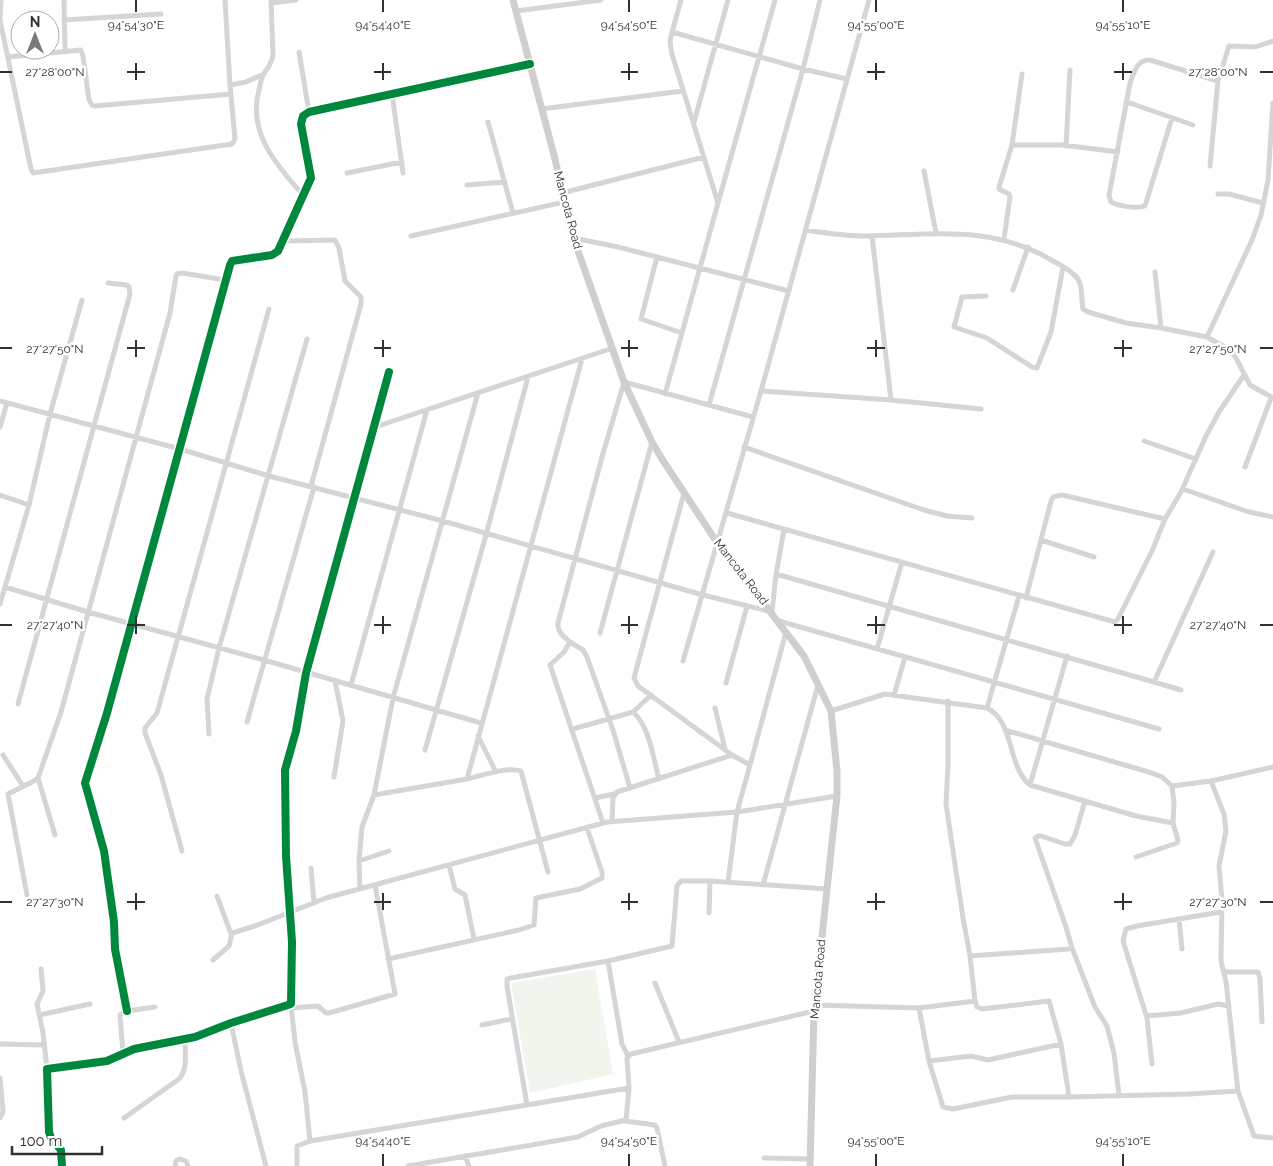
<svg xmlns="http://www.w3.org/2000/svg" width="1273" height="1166" viewBox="0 0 1273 1166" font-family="Raleway,sans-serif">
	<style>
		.green { fill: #f0f5ee }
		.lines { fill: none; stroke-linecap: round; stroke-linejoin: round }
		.minor { stroke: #d5d5d5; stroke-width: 5 }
		.secondary { stroke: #cfcfcf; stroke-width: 7 }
		.cycleway-casing { stroke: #fff; stroke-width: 11 }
		.cycleway { stroke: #00873e; stroke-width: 8 }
		.ticks { fill: none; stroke: #313131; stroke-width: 2 }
		.labels { text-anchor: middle; stroke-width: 5; stroke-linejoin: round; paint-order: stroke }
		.street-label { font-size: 12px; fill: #313131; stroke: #fff }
		.ticks-label { font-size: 12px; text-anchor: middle; fill: #313131; stroke: #fff; stroke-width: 5; stroke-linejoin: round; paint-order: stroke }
	</style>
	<rect width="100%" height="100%" fill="#fff"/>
	<path class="green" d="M595 969 613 1074 530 1093 511 983Z"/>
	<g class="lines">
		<path class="minor" d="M1 0 0 20 31 169 33 173 232 144 235 139 230 85
			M64 0 65 51
			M225 0 230 85 246 82 264 74
			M271 0 273 55C272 64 267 68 263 75 261 80 260 85 259 90 247 132 277 166 303 195
			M681 0 672 32 803 69 847 79
			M271 3 296 0
			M516 11 601 0
			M64 20 161 14
			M299 52 309 112
			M8 57 81 50 83 56 89 100 92 105 95 106 231 94
			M392 94 403 173
			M1127 102 1193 125
			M541 109 683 91
			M1172 118 1145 206C1136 209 1119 206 1111 202L1109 195 1130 83C1134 73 1137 59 1150 60L1218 81 1229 46 1255 47 1273 41
			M488 122 513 213
			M694 122 728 0
			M1012 145 1022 74
			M1066 146 1070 70
			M1210 166 1218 81
			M924 171 936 233
			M347 173 402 162
			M467 185 505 182
			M562 193 704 157
			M1218 194H1229L1263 203
			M718 203 775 0
			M805 230C825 233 845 236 866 236 933 235 992 224 1053 261 1061 265 1072 271 1078 279 1083 286 1081 300 1083 309L1088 312 1126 323 1161 328 1207 337 1230 350 1236 358 1250 385 1273 398
			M411 236 564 202
			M872 236 891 400
			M574 238 618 247 789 291
			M1004 239 1010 197 1009 194 999 189V187L1012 145H1063L1118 152
			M283 241 335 240 339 248 345 281 361 297V304L311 486
			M657 257 641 319 682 333
			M1155 272 1161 328
			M1013 290 1028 247
			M986 296 962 297 954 327 987 338 1032 367 1037 368 1051 332 1063 267
			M1207 337 1252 240 1261 215 1268 180 1273 103
			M761 391 891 400 981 409
			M665 394 718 203 672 54 670 42 672 32
			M0 401 180 449 269 476 443 521 703 595 772 612 776 574 784 530
			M709 405 803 69 820 0
			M0 427 7 403
			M375 427 613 348
			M1144 441 1196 459
			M744 447 924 510 947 516 972 518
			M1245 467 1271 398
			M1183 489 1249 512 1273 517
			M684 493 634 678 638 686 732 755 750 765 737 812 728 882
			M0 495 29 505
			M727 513 1115 622 1118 619 1152 551 1165 519 1181 492 1206 436 1219 412 1244 375
			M1041 540 1094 557
			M776 574 1154 682 1213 552
			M5 587 88 612 264 660 481 723
			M1026 598 1051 501 1053 497 1062 495 1165 519
			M0 604 29 505 50 414 82 300
			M779 621 1159 729
			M600 633 652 442
			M570 642 583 650 587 657 613 730 630 788
			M877 649 902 562
			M683 661 761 391 869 0
			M1154 682 1181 690
			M726 683 747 606
			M351 685 427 410
			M894 695 905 657
			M948 701V765L946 804 963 918 970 956 975 1001 977 1007 982 1009 1049 1001 1061 1044 1069 1097 1189 1094 1238 1091
			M18 704 130 294 129 287 127 285 108 283
			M715 708 725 749
			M987 708C1015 722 1007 767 1030 785L1136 816 1173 823 1174 803 1172 786
			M831 711 885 694 987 708 1019 596
			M633 712 651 695
			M247 722 314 487
			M573 729 633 712C650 727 653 758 659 779
			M1005 730 1152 773 1162 777 1172 786 1211 781 1273 767
			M209 734 207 699 219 648 307 339
			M478 736 496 772
			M425 750 486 535 528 377
			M3 755 23 786
			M750 765 786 632
			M334 777 343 721 335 681
			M38 778 55 835
			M467 779C481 776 507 766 521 771L548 872
			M1211 781 1224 814 1226 831 1219 866 1222 901 1221 961 1226 982 1238 1091 1254 1136 1273 1138
			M1030 785 1067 656
			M374 795 467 779 582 359
			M595 798 614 794
			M612 821 613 798 617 792 732 755
			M603 823 550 665 564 652 570 642C563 636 557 632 558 623L602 457 624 382 753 417
			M182 851 161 775 145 733V728L157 713 269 309
			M1136 857 1177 843 1178 840 1173 823
			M359 861 389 851
			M449 865 455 889 465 895 474 939
			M311 868 314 903
			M763 885 818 685
			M360 889 359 861 362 827 374 795 393 698 478 393
			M27 895 8 794 34 781 38 778 61 712 170 313 176 276 177 274 182 273 225 280
			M217 896 231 934
			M709 913 710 881
			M1179 919 1182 949
			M1072 948 1095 1007 1107 1026 1114 1053 1119 1095
			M970 956 1069 949 1072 948 1066 927 1035 838 1038 836H1041L1065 844H1070L1075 835 1085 801
			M388 959 519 930 534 925 536 898 580 889 602 878V872L587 828
			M213 960 229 946 232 933 255 926 326 898 607 822 737 812 837 796
			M608 961 672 946 677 886 681 881H710L827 889
			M41 969 43 991 37 1004 43 1033 47 1069
			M1224 972H1258L1260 979 1262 1022
			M655 983 679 1042
			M291 1005 295 1042 305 1092 310 1141
			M814 1005 919 1008 975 1001
			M291 1008 318 1006 326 1013H329L395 994 375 885
			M919 1008 929 1061 943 1107 953 1109 1012 1097H1069
			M127 1011 115 949 114 922 104 851 85 783 107 713 230 265 232 261 272 255 278 251 311 178 301 124 303 116 309 112 530 64
			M39 1015 90 1004
			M1146 1016 1181 1013 1218 1004 1229 1006
			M231 1023 241 1071 266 1166
			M482 1025 511 1019
			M0 1044 44 1045
			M123 1053 120 1015 127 1011 155 1007
			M929 1061 971 1056 988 1060 1061 1044
			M1152 1064 1147 1018 1123 941 1126 929 1137 926 1221 912
			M0 1078 3 1112 0 1118
			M527 1105 507 986V979L511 978 608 961 622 1044 628 1056
			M124 1118 179 1079C188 1069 185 1053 185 1039
			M625 1121 655 1125 657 1128 665 1166
			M465 1156 469 1166
			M764 1158 810 1159
			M62 1166 61 1150 51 1138 49 1132 47 1069 107 1061 134 1049 195 1037 231 1023 291 1004 292 942 286 856 285 770 296 731 306 673 389 372
			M175 1166 176 1161 180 1159 186 1161 188 1166
			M297 1166V1146L310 1141 629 1088
			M408 1166 578 1137 601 1126 626 1120 629 1088 627 1058 631 1054 814 1011"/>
		<path class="secondary" d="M513 0 555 159 570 228 624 382 652 442 662 459 718 544 804 656 831 711 837 771V796L814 1011 810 1166"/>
		<g class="cycleway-casing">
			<path id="cycleway" d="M127 1011 115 949 114 922 104 851 85 783 107 713 230 265 232 261 272 255 278 251 311 178 301 124 303 116 309 112 530 64
				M62 1166 61 1150 51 1138 49 1132 47 1069 107 1061 134 1049 195 1037 231 1023 291 1004 292 942 286 856 285 770 296 731 306 673 389 372"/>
		</g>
		<use href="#cycleway" class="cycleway"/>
	</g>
	<path class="ticks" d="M136 0V12M383 0V12M629 0V12M876 0V12M1123 0V12M136 63V80M383 63V80M629 63V80M876 63V80M1123 63V80M0 72H12M127 72H145M374 72H391M621 72H638M867 72H885M1114 72H1132M1260 72H1273M136 340V357M383 340V357M629 340V357M876 340V357M1123 340V357M0 348H12M127 348H145M374 348H391M621 348H638M867 348H885M1114 348H1132M1260 348H1273M136 616V634M383 616V634M629 616V634M876 616V634M1123 616V634M0 625H12M127 625H145M374 625H391M621 625H638M867 625H885M1114 625H1132M1260 625H1273M136 893V910M383 893V910M629 893V910M876 893V910M1123 893V910M0 902H12M127 902H145M374 902H391M621 902H638M867 902H885M1114 902H1132M1260 902H1273M383 1154V1166M629 1154V1166M876 1154V1166M1123 1154V1166"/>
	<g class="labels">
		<g class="street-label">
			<text transform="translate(568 210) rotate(75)" y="4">Mancota Road</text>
			<text transform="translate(741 572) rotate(52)" y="4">Mancota Road</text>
			<text transform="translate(818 979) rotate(-85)" y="4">Mancota Road</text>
		</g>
	</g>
	<g class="ticks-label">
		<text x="136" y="29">94°54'30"E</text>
		<text x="383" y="29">94°54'40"E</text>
		<text x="629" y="29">94°54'50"E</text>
		<text x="876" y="29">94°55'00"E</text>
		<text x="1123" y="29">94°55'10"E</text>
		<text x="55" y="76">27°28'00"N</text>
		<text x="1218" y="76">27°28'00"N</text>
		<text x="55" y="353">27°27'50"N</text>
		<text x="1218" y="353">27°27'50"N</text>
		<text x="55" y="629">27°27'40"N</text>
		<text x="1218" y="629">27°27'40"N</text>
		<text x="55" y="906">27°27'30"N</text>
		<text x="1218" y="906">27°27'30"N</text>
		<text x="383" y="1145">94°54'40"E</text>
		<text x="629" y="1145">94°54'50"E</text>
		<text x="876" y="1145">94°55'00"E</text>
		<text x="1123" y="1145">94°55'10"E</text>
	</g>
	<g transform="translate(35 35)"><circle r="24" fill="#ffffff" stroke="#adadad"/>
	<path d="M0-4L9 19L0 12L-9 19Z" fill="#797979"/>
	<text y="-8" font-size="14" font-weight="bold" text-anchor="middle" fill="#313131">N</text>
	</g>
	<path d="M12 1146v8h90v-8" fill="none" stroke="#313131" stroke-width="2.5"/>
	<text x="20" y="1146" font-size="15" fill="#313131" stroke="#ffffff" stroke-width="4" paint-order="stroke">100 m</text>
</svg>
